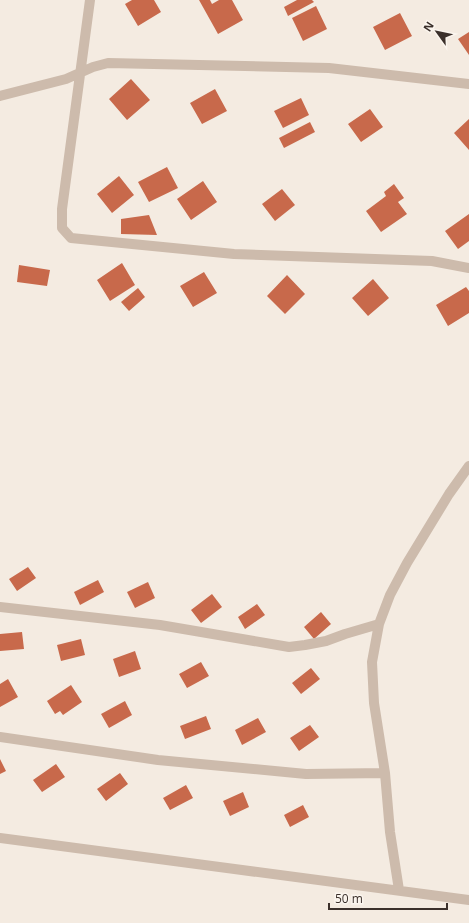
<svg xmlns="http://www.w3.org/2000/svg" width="469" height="923" viewBox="0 0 469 923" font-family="'Open Sans',sans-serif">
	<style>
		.building { fill: #c8694b }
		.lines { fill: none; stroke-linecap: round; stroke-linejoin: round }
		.minor { stroke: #cdbbac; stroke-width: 10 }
	</style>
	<rect width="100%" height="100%" fill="#f4ebe1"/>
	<path class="building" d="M132 0H154L161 12 138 26 125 4Z
		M199 0H210L212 4 219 0H232L243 20 218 34Z
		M297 0H312L314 2 288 16 284 7Z
		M316 6 327 29 303 41 292 18Z
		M400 13 412 36 385 50 373 27Z
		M469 32V55L458 39Z
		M131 79 150 100 127 120 109 99Z
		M215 89 227 111 202 124 190 103Z
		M301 98 309 115 283 128 274 111Z
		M370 109 383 127 361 142 348 124Z
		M469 119V150L454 133Z
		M310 122 315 132 284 148 279 138Z
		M167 167 178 188 149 202 138 182Z
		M119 176 134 195 112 213 97 194Z
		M203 181 217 202 191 220 177 199Z
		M394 184 404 198 398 202 407 214 381 232 366 211 386 196 384 192Z
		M282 189 295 205 275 221 262 204Z
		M469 214V241L458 249 445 231Z
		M149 215 157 235 121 234V219Z
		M122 263 135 285 110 301 97 280Z
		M19 265 50 270 47 286 17 282Z
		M204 272 217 293 193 307 180 286Z
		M287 275 305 294 285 314 267 296Z
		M373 279 389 298 368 316 352 298Z
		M466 287 469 291V313L448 326 436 305Z
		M138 288 145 297 129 311 121 302Z
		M28 567 36 578 17 591 9 579Z
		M98 580 104 592 80 605 74 592Z
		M148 582 155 598 135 608 127 592Z
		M212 594 222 607 201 623 191 610Z
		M257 604 265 615 245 629 238 617Z
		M321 612 331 624 314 639 304 627Z
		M22 632 24 649 0 651V634Z
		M81 639 85 655 61 661 57 645Z
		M135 651 141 669 119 677 113 659Z
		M201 662 209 676 187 688 179 674Z
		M311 668 320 679 301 694 292 683Z
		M8 679 18 697 0 707V684Z
		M71 685 82 702 63 715 60 711 55 714 47 701Z
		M125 701 132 715 109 728 101 714Z
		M206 716 211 729 185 739 180 726Z
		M258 718 266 732 242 745 235 730Z
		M310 725 319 737 299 751 290 738Z
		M0 759 6 771 0 774Z
		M56 764 65 777 42 792 33 780Z
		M120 773 128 784 106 801 97 789Z
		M186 785 193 798 170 810 163 798Z
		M243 792 249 807 230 816 223 801Z
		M303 805 309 817 290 827 284 815Z"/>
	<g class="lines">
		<path class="minor" d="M90 0 62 209V228L71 238 234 254 432 261 469 268
			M0 96 66 79 93 67 108 63 329 68 469 84
			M0 607 160 625 289 647 305 645 326 641 345 634 379 624
			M0 737 158 760 306 774 385 773
			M0 838C156 860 313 878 469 900
			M399 890 390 832 385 773 374 703 372 662 379 624 390 595 407 563 449 494 469 466"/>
	</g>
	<g transform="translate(437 32) rotate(303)" stroke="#fbf5ee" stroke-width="3" paint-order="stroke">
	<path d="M0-3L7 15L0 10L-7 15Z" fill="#3b302b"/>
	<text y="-6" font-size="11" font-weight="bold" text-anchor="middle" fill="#3b302b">N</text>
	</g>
	<path d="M329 903v6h118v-6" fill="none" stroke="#3b302b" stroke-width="2"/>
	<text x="335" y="903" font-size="12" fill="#3b302b" stroke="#fbf5ee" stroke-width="3" paint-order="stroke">50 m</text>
</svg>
